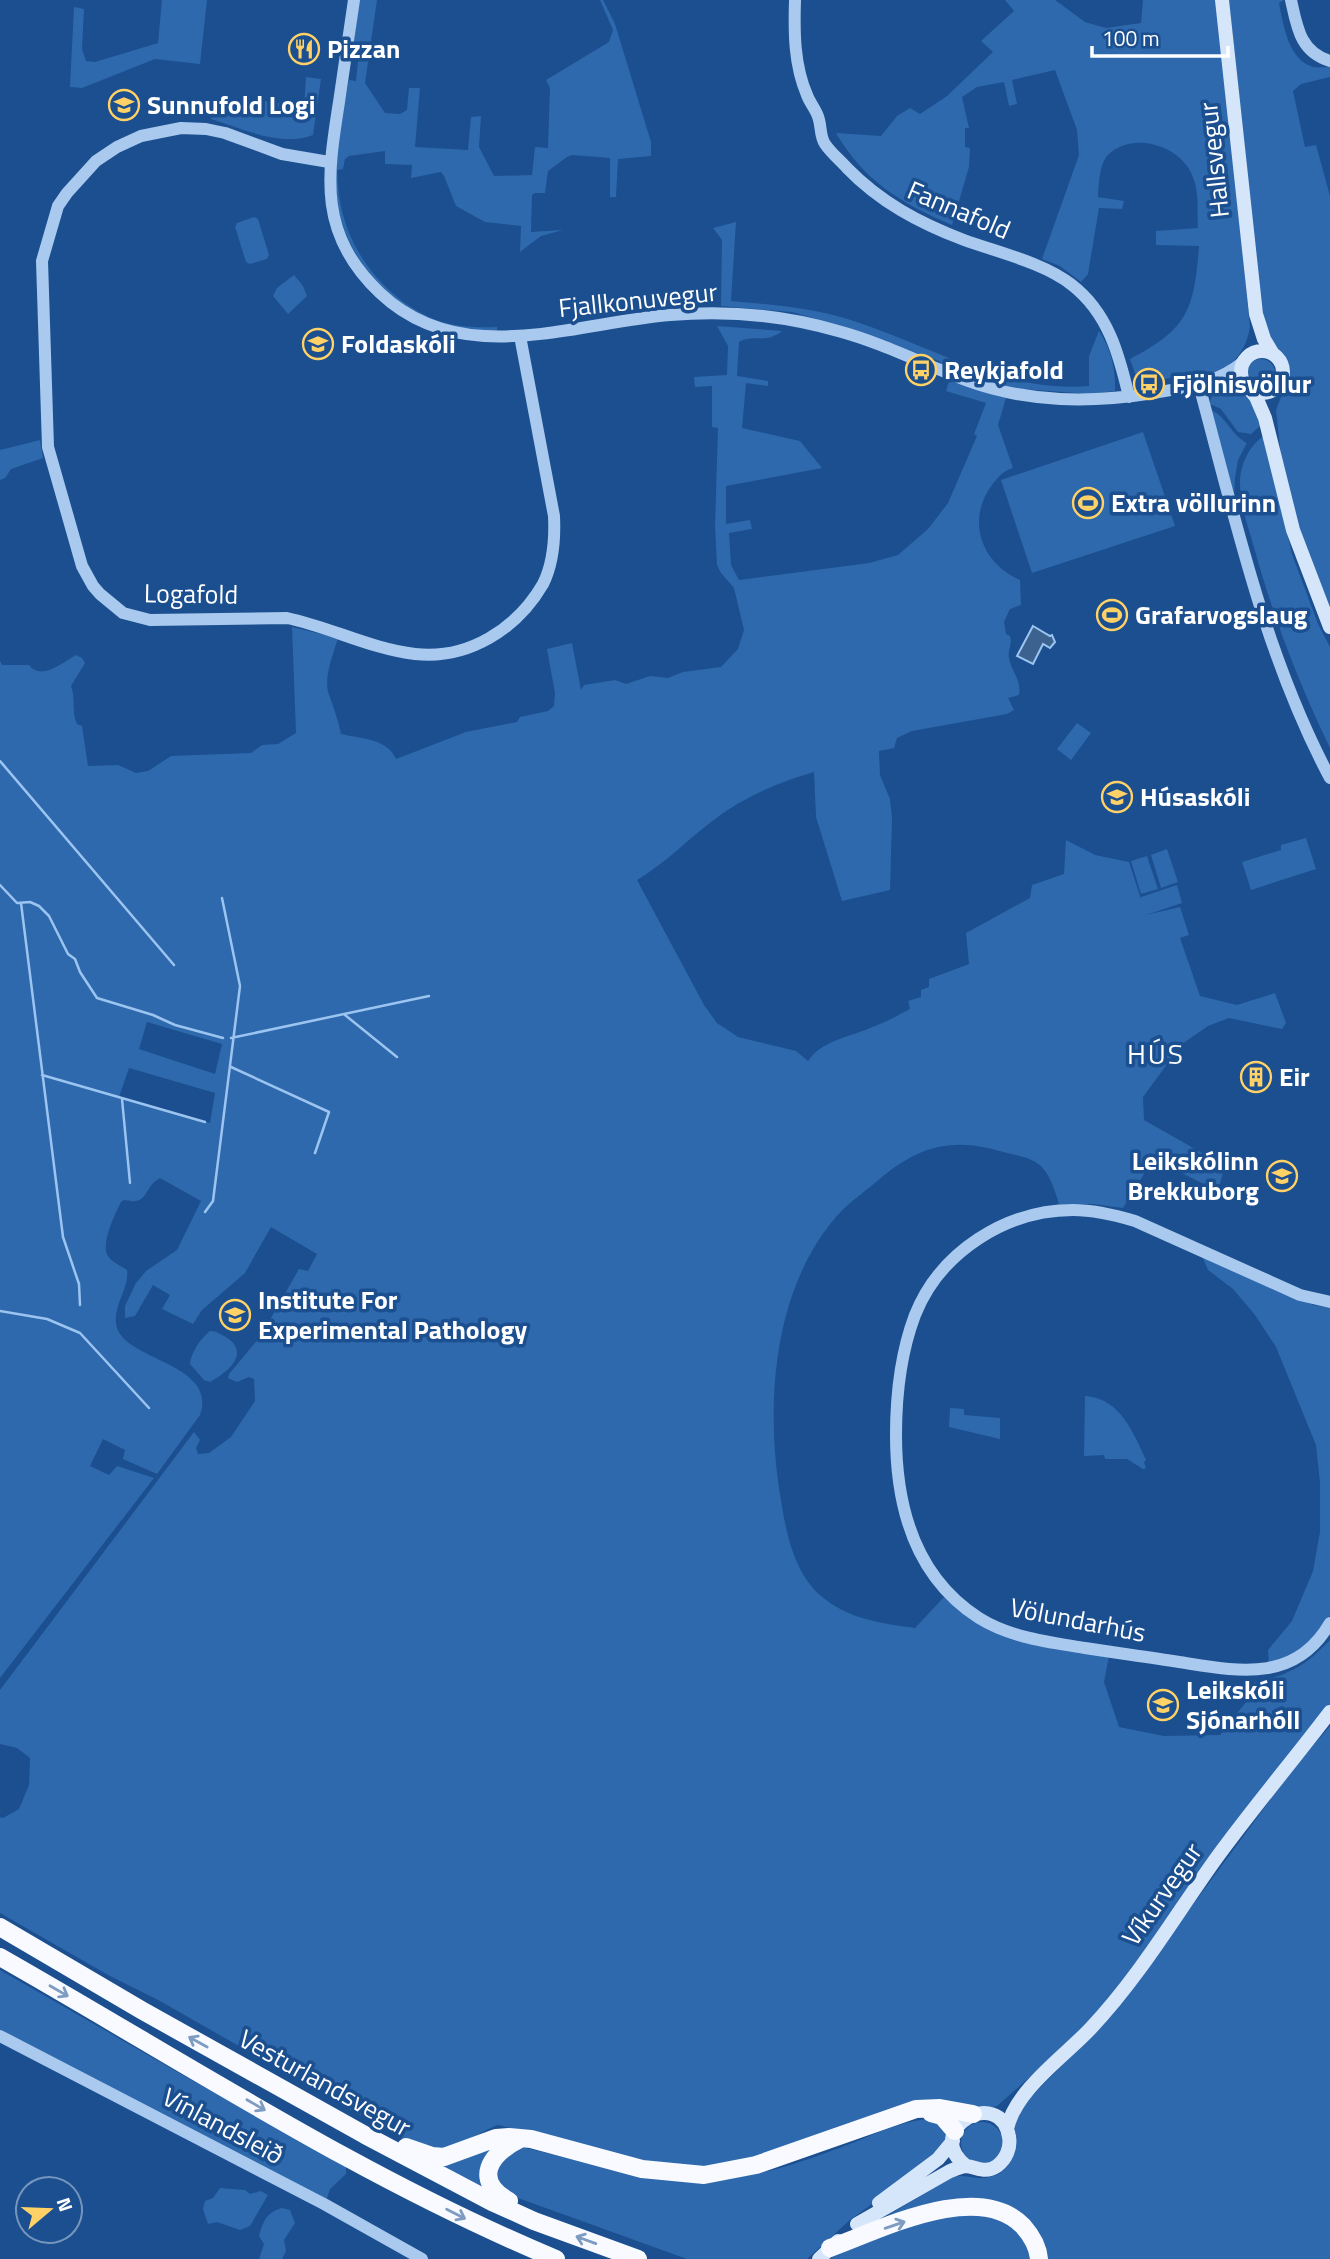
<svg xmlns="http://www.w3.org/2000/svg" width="1330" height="2259" viewBox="0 0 1330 2259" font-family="'Titillium Web',sans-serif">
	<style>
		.green { fill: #2e69ad; fill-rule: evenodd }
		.water { fill: #3c6290; stroke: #9cc4f0; stroke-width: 2 }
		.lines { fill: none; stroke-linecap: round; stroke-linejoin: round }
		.stream { stroke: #9cc4f0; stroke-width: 2.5 }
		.tertiary { stroke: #a9c9ee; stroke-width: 12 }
		.secondary { stroke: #d6e6fa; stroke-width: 14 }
		.trunk { stroke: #f8faff; stroke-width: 18 }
		.oneway { stroke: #7e9cc1 }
		.labels { text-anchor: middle; stroke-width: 7; stroke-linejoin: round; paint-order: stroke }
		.poi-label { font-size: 26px; font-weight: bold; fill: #fff; stroke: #1b4f8f; text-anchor: start }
		.street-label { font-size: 26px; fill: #fff; stroke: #1b4f8f }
		.neighbourhood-label { font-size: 28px; letter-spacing: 2px; fill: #fff; stroke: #1b4f8f }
	</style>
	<rect width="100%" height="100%" fill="#1b4f8f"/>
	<path class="green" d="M162 0H207L200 64 155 59 82 88 70 87 74 7 84 9 82 49 86 61 95 62 158 43Z
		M359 0H377L365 83 385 113 400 114 407 110 409 88H420L415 147 468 150 471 117 481 116 479 147 494 176 532 175 535 147 548 148 550 88 546 80 609 42 613 30 600 0H603L615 24 651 142V156L618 159 616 197H610V158L572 155 567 157 548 171 545 193H535L532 195 531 232 563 230 541 236 520 252 521 226 485 222 456 206 444 176 441 172 411 178 412 165 385 164V151L349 156 345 159 343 169 337 170C338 186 339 202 344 218 356 262 394 305 439 321 457 327 478 328 497 327V332C484 331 468 333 454 329 386 311 335 248 334 176 334 145 343 111 349 80L356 81 359 52 353 51Z
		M1005 0H1055L1085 22 1106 28 1141 23 1143 0H1217L1250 327C1245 357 1226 373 1197 379 1191 381 1186 380 1180 382L1179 377 1138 382 1130 359C1188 329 1194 310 1199 246L1156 245V231L1198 228C1197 208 1200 187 1189 169 1174 144 1131 132 1108 155 1099 164 1099 185 1098 197L1124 201 1122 209 1099 208 1088 274 1081 282 1060 266 1042 259 1079 155 1077 130 1055 70 1012 80 1017 104 1009 106 1004 82 977 87 962 97 969 128H965V147L970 148 969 167 952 225C902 204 864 181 836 133L881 136 897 116 910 108 920 114 947 96 993 52 981 41 1014 11Z
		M1229 0H1284L1279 3C1283 23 1288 60 1313 67 1317 68 1325 67 1330 67V77L1301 84 1293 91 1305 147 1316 145 1330 196V610L1322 594 1296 519 1281 457 1276 410 1285 387 1288 370 1284 359 1269 334 1261 305Z
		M306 77 321 79 313 135C280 148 242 128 211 119V111L242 114 243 98 304 107Z
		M254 217 258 219 269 255 267 259 250 264 246 262 235 227 237 223Z
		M736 222 731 301C766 304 803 307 837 316 921 339 999 394 1089 386V356L1099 331C1111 349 1116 370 1115 391L1089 394 1008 388 940 364 941 362 926 356 925 358 837 325 792 312 721 306 722 240 713 228Z
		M294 275 303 286 307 296 288 314 273 296 277 288Z
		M717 326 782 331C765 345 755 333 739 342L737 376 768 381V386L746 383 742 428 800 441 822 468 726 486V524L750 520 752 529 729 533 731 565 739 580 869 563 898 555 928 529 948 503 977 436 974 434 986 403 946 391 949 381 1006 398 998 425 1013 468C1003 471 998 477 992 485 966 520 981 563 1020 580L1021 605 1010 609 1004 622 1006 634 1010 636C1013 645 1007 650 1009 658 1011 671 1022 680 1019 695L1008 698 1014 710 1007 714 912 731 897 738 894 748 879 751 880 775 890 799 892 818 890 890 842 901 816 817 814 772C779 782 744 797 715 819 688 839 666 863 637 880L704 1005 717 1023 738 1037 796 1051 808 1061C821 1041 849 1037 870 1028 884 1023 897 1016 910 1009L908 1001 921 997V990L929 987V979L969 964 966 933 1030 898 1032 885 1064 874 1066 840 1095 855 1129 862 1141 899V897L1177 885 1182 903 1146 915 1180 907 1189 935 1180 938 1200 996 1237 1005 1275 993 1286 1023 1282 1029 1229 1018 1208 1026 1182 1044 1143 1097 1144 1120 1218 1162 1223 1172 1220 1184 1214 1189 1147 1156V1169L1123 1208 1093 1204H1059C1045 1156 1036 1161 992 1149 944 1137 912 1151 876 1182 863 1193 847 1204 836 1217 772 1291 765 1408 781 1500 786 1532 794 1573 821 1596 848 1619 880 1623 915 1628L944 1597 968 1615 1109 1656 1104 1682 1119 1727 1164 1736 1220 1735 1250 1697 1254 1682C1290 1675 1305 1666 1330 1640V1707L1116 1990 1075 2037 997 2106 983 2109 942 2105 755 2162 712 2167H671L498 2125C482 2131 472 2139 458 2145 437 2154 417 2145 398 2137L160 2001 108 1975 0 1913V1817L3 1818 19 1809 29 1785 30 1758 17 1748 0 1744V1690L194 1432 200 1440 196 1448 198 1454 209 1453 231 1437 255 1401 254 1379 249 1377 237 1382 228 1378 229 1374 260 1337 299 1269 308 1271 317 1254 271 1227 245 1273 202 1310 193 1324 162 1309 170 1295 153 1285 135 1316 125 1318V1306L136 1283 146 1271 177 1250 201 1201 160 1178C142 1188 150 1206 124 1200L121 1202C116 1212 100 1245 108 1256 112 1262 121 1266 127 1270 130 1289 111 1306 117 1328 128 1361 218 1364 200 1415L157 1474 123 1459 125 1450 103 1439 90 1466 109 1475 117 1466 154 1478 0 1678V661L2 665H29C41 681 62 663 76 655L82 658 85 663 71 686C76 700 71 710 77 724L82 726 88 766 118 765 136 773 148 771 171 756 251 753 262 745 278 744 296 733 292 627 338 638C333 655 323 678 329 695 334 708 338 720 341 734 361 739 387 738 396 759L466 732 517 722 520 717 548 711 554 706 555 693 547 649 572 643 581 690 584 685 615 680 626 684 650 676 668 678 683 672 721 667 738 649 744 630 734 588 721 573 717 565 715 526 718 428 712 427V386L695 387 694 377 727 375 728 346ZM147 1022 222 1044 215 1074 139 1049ZM129 1068 215 1093 210 1123 119 1097Z
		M1247 373a14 14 0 1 1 28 0a14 14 0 1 1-28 0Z
		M1226 386C1253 395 1253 399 1260 426L1251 434 1238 432 1221 409 1210 404C1211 393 1215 389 1226 386Z
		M1211 410C1227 417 1231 435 1247 443L1238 460 1235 478 1234 497Z
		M1143 432 1175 526 1032 573 1001 480Z
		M1264 436 1292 554 1318 624 1330 647V748C1299 684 1274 619 1255 551 1249 529 1240 506 1240 482 1240 466 1249 445 1264 436Z
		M40 440 43 458 11 469 5 478 0 480V450Z
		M1077 723 1091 733 1071 760 1057 749Z
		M1306 838 1316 869 1251 890 1242 862 1281 850V845Z
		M1167 849 1178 882 1161 888 1151 855Z
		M1147 856 1158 889 1141 894 1131 861Z
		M1203 1258 1313 1305 1330 1308V1615C1315 1645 1297 1651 1269 1665L1268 1650 1292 1621 1313 1571 1320 1532V1482L1316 1445 1276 1347 1255 1315 1233 1289 1208 1270Z
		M210 1331C217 1331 220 1334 226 1337 251 1353 228 1372 210 1382L204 1380 190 1364C191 1352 201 1338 210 1331Z
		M1085 1396C1120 1398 1133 1432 1146 1460L1144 1462 1146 1468 1143 1469 1127 1459H1105L1104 1455 1084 1456Z
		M950 1408 964 1409V1415L1000 1418V1439L949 1427Z
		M1330 1726V2259H1044L1005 2209 867 2228 952 2177C964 2174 972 2179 984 2178 1023 2174 1011 2137 1017 2111L1110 2017 1293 1769Z
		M0 1970 188 2078 346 2165V2174L330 2189 326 2201 0 2032Z
		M926 2119 938 2120 949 2135 939 2157 851 2219 807 2259H687L518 2198 496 2181 495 2165 521 2147C608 2166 671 2194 764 2172 795 2165 826 2153 855 2142 879 2132 901 2122 926 2119Z
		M961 2143a21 21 0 1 1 42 0a21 21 0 1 1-42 0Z
		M493 2142 486 2190 428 2158Z
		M220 2188 245 2190 250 2194 261 2191 268 2195 250 2226 240 2230 217 2222 208 2224 203 2209 205 2201 213 2198Z
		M282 2208 290 2210 295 2223 284 2240 286 2251 282 2259H259L264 2244 259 2236C263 2221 267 2212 282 2208Z
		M968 2209 1013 2222 1034 2259H830L852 2245Z"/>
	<path class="water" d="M1033 626 1050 636 1052 635 1055 642 1050 648 1043 644 1033 664 1017 656Z"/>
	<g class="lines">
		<path class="stream" d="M0 761 174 965
			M0 885 17 903 30 902 39 906 49 916 68 954 75 959 80 972 97 998 153 1015 175 1025 223 1038
			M21 903 63 1237 79 1284 80 1305
			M345 1015 397 1057
			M231 1038 429 996
			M231 1067 329 1112 315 1153
			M42 1075 205 1122
			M122 1099 130 1183
			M205 1212 213 1201 240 986 222 898
			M0 1311 47 1319 80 1333 149 1408"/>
		<path class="tertiary" d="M354 0C349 34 344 68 339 102 327 178 318 234 380 293 461 370 573 323 670 315 727 310 783 315 838 331 883 343 925 365 968 381 1029 403 1091 403 1154 393 1187 387 1217 384 1244 361
			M795 0C794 32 794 65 807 95 809 101 814 107 817 114 822 124 819 135 825 144 831 153 840 160 847 168 880 202 919 223 964 240 997 252 1045 263 1072 285 1108 313 1119 354 1129 397
			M1291 0C1297 27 1300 52 1330 61
			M329 162 282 154 225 133 206 129 181 128 141 136 117 147 96 161 67 193 58 206 42 261 48 447 82 566 93 586 100 594 123 613 150 620 287 618C330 627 371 649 415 654 468 660 517 629 543 584 553 564 555 537 554 516L520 336
			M1215 383 1232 382 1245 386
			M1199 385C1235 518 1265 656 1330 778
			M1330 1302 1300 1295 1135 1221C1115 1215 1094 1210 1073 1210 1006 1210 940 1252 915 1315 901 1352 896 1395 896 1435 896 1506 915 1577 979 1618 1011 1638 1049 1642 1085 1648 1117 1653 1148 1657 1179 1662 1237 1671 1295 1684 1330 1623
			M0 2036 324 2204 422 2259"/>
		<path class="secondary" d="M1222 0 1256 314 1264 339 1273 354
			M1241 372a21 21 0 1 1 42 0a21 21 0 1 1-42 0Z
			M1251 391 1256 397 1265 418 1293 530 1330 627
			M1007 2129C1015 2090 1065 2056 1091 2028 1139 1977 1175 1916 1215 1860 1252 1809 1292 1762 1330 1712
			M879 2203 938 2159 953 2141
			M857 2224 950 2171C954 2170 961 2166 966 2166 977 2167 985 2174 997 2166 1006 2159 1011 2148 1009 2137 1001 2085 920 2129 966 2166
			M819 2259 838 2241"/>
		<path class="trunk" d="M0 1927 143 2011 365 2135 492 2202 534 2221 638 2259
			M0 1957C183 2061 361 2178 556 2259
			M931 2113 942 2116 955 2131
			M406 2147 432 2156 444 2157 496 2138 509 2137 531 2139 642 2169 704 2175 756 2165 916 2109 940 2108 973 2114
			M509 2201C472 2180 490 2154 520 2139
			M830 2248C880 2230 978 2179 1023 2226 1031 2235 1038 2247 1039 2259"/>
	</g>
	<defs><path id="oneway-shaft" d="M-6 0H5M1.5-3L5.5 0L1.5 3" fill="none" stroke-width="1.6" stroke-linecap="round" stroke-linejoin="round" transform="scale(1.75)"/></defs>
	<g class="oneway">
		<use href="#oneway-shaft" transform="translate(59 1991) rotate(30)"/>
		<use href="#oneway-shaft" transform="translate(198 2042) rotate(-151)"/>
		<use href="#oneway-shaft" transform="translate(256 2105) rotate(30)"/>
		<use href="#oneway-shaft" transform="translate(456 2214) rotate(27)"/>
		<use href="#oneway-shaft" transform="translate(895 2225) rotate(-19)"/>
		<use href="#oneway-shaft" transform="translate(586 2240) rotate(-160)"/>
	</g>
	<defs>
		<g id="restaurant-ring" transform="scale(1.575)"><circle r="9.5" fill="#1b4f8f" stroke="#ffd166" stroke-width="1.5"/><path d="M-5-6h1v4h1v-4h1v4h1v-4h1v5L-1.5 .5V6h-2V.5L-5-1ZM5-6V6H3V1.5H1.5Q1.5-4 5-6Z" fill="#ffd166"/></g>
		<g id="school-ring" transform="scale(1.575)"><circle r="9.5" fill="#1b4f8f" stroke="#ffd166" stroke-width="1.5"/><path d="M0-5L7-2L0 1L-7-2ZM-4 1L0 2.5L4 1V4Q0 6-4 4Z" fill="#ffd166"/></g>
		<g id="bus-ring" transform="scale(1.575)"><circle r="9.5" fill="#1b4f8f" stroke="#ffd166" stroke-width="1.5"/><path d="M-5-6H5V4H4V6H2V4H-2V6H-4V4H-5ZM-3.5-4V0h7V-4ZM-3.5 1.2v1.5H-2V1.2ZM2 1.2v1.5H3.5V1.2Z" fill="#ffd166"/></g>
		<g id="stadium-ring" transform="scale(1.575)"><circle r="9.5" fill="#1b4f8f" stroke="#ffd166" stroke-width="1.5"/><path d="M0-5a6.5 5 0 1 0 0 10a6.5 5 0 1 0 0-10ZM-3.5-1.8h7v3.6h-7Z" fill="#ffd166"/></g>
		<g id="building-ring" transform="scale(1.575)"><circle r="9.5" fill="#1b4f8f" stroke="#ffd166" stroke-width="1.5"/><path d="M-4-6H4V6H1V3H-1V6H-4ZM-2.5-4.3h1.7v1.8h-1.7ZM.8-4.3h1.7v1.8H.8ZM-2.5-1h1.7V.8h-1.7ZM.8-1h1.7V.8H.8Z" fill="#ffd166"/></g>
		<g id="university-ring" transform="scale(1.575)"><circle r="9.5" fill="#1b4f8f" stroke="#ffd166" stroke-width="1.5"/><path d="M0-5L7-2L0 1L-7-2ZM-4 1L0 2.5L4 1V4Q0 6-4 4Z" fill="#ffd166"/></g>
	</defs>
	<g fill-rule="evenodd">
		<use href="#restaurant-ring" x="304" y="49"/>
		<use href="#school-ring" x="124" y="105"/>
		<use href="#school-ring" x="318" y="344"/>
		<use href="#bus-ring" x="921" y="370"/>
		<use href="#bus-ring" x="1149" y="384"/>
		<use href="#stadium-ring" x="1088" y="503"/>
		<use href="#stadium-ring" x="1112" y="615"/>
		<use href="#school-ring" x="1117" y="797"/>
		<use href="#building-ring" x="1256" y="1077"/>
		<use href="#school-ring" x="1282" y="1176"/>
		<use href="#university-ring" x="235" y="1315"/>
		<use href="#school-ring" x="1163" y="1705"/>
	</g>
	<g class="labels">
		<g class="poi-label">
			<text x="327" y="58">Pizzan</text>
			<text x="147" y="114">Sunnufold Logi</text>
			<text x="341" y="353">Foldaskóli</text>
			<text x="944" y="379">Reykjafold</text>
			<text x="1172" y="393">Fjölnisvöllur</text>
			<text x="1111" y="512">Extra völlurinn</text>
			<text x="1135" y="624">Grafarvogslaug</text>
			<text x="1140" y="806">Húsaskóli</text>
			<text x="1279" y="1086">Eir</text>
			<text x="1259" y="1170" text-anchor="end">Leikskólinn<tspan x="1259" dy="30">Brekkuborg</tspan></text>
			<text x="258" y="1309">Institute For<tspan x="258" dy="30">Experimental Pathology</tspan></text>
			<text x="1186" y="1699">Leikskóli<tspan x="1186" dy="30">Sjónarhóll</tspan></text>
		</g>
		<g class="street-label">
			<text transform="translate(1214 160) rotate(-96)" y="9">Hallsvegur</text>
			<text transform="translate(959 210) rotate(23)" y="9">Fannafold</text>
			<text transform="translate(638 300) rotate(-6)" y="9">Fjallkonuvegur</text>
			<text transform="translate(191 594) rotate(1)" y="9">Logafold</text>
			<text transform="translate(1078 1620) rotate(11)" y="9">Völundarhús</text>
			<text transform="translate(1162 1894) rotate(-55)" y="9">Víkurvegur</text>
			<text transform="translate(325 2083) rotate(29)" y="9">Vesturlandsvegur</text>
			<text transform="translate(223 2126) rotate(28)" y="9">Vínlandsleið</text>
		</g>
		<g class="neighbourhood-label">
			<text x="1156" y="1064">HÚS</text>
		</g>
	</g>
	<g transform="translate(49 2210) rotate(71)"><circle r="33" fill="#1b4f8f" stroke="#7695bc" stroke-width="2"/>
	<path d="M0-5L12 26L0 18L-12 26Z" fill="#ffd166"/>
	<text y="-10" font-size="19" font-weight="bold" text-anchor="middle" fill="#ffffff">N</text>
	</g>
	<path d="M1092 46v10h136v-10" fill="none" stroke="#ffffff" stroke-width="3.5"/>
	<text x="1102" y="46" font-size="21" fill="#ffffff" stroke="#1b4f8f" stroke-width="5" paint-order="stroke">100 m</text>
</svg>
